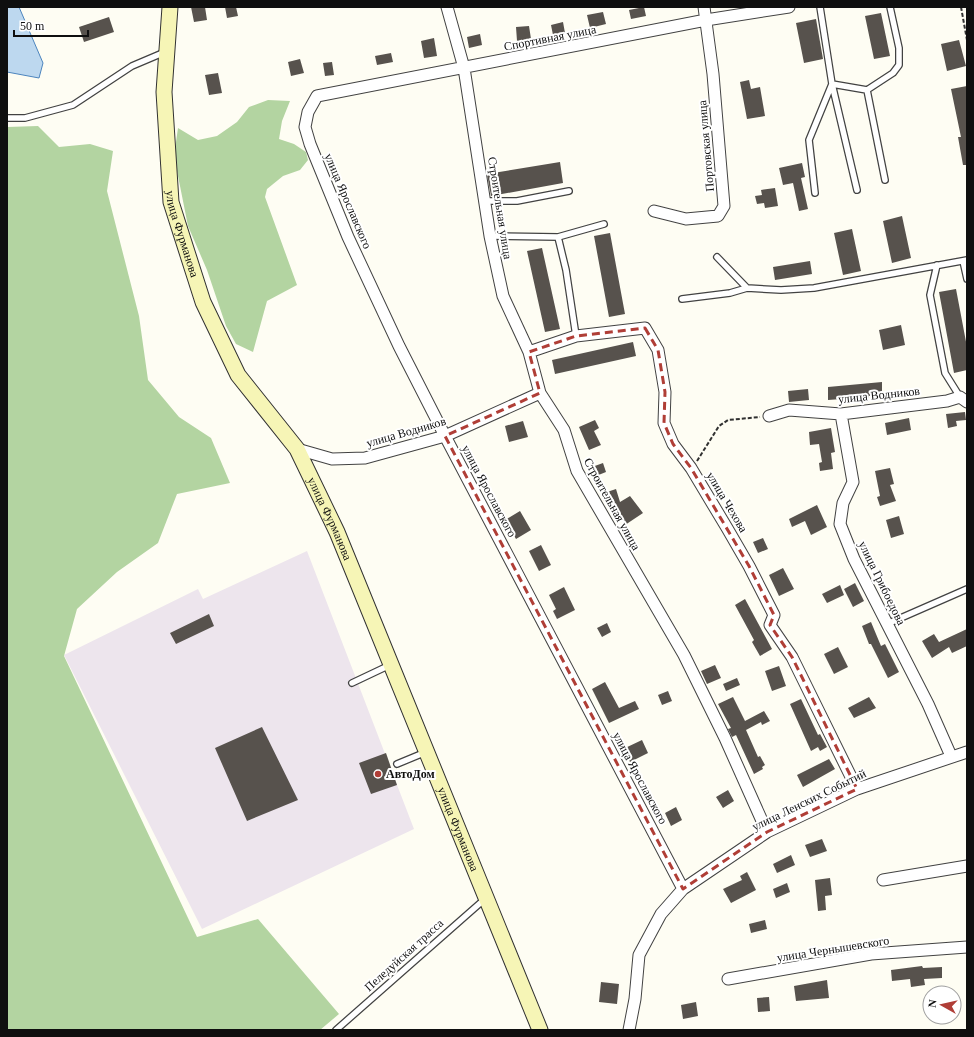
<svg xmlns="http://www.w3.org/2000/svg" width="974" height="1037" viewBox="0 0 974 1037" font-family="'Times New Roman',serif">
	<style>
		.industrial { fill: #ede5ed }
		.forest { fill: #b3d4a1 }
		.water { fill: #bdd8ef; stroke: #4d85be }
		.building { fill: #57524d }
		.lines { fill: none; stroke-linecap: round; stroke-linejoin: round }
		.lane-casing { stroke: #424242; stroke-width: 8 }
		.street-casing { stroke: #424242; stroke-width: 13 }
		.secondary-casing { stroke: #313131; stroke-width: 17 }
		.path { stroke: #313131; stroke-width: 2; stroke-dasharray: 4 2; stroke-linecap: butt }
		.lane { stroke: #fff; stroke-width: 5.5 }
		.street { stroke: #fff; stroke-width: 11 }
		.secondary { stroke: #f6f5b6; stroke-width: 15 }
		.marked { fill: none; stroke: #b03e37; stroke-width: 3; stroke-dasharray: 8 5; stroke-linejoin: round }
		.poi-dot { fill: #b03e37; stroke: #fff; stroke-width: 1.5 }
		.labels { text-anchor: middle; stroke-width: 4; stroke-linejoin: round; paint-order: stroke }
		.street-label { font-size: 12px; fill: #0f0f0f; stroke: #fff }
		.poi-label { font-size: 12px; font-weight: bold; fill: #0f0f0f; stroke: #fff; text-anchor: start }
	</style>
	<rect width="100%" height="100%" fill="#fefdf3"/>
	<path class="industrial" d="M307 551 414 829 202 929 64 655 198 589 203 599Z"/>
	<path class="forest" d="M268 100 290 101 282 121 279 139 294 144 306 152 308 160 300 170 283 176 267 189 265 197 297 285 267 301 253 352 236 344 226 326 207 270 188 226 174 156 178 128 198 140 217 136 237 122 249 107Z
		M38 126 59 147 90 144 113 151 107 191 139 316 148 380 179 417 211 438 230 483 177 494 158 543 117 572 77 609 64 656 197 937 258 919 339 1014 320 1030H7V127Z"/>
	<path class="water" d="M7 7H19L43 63 39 78 7 72Z"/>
	<path class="building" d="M191 7H205L207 20 194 22Z
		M225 7H236L238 16 227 18Z
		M644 7 646 16 631 19 629 10Z
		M603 12 606 24 590 28 587 15Z
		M881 13 890 56 874 59 865 16Z
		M109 17 114 32 84 42 79 27Z
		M816 19 823 59 804 63 796 23Z
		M563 22 565 33 553 35 551 25Z
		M529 26 531 39 517 41 516 27Z
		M480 34 482 45 469 48 467 37Z
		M434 38 437 56 424 58 421 41Z
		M959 40 966 66 947 71 941 44Z
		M391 53 393 62 377 65 375 56Z
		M300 59 304 73 291 76 288 62Z
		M332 62 334 75 325 76 323 63Z
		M218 73 222 93 209 95 205 75Z
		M749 80 751 89 760 87 765 116 747 119 740 82Z
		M967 86V165H963L958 137H961L951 89Z
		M560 162 563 183 491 196 487 174Z
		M802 163 805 177 801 178 808 209 799 211 793 183 783 185 779 168Z
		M775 188 778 206 765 208 764 203 757 204 755 196 762 195 761 190Z
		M902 216 911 258 892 263 883 221Z
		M852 229 861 271 843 275 834 233Z
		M610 233 625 314 609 317 594 236Z
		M542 248 560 329 545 332 527 251Z
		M810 261 812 274 775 280 773 267Z
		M956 289 967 347V370L954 373 939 292Z
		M901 325 905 345 883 350 879 330Z
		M633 342 636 356 555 374 552 360Z
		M882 382V395L869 396V402H856V398L828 400V387Z
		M808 389 809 400 789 402 788 391Z
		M965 412 966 420 956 421 957 426 948 428 946 414Z
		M909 418 911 430 887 435 885 423Z
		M595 420 599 428 594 431 601 445 589 450 579 427Z
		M523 421 528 437 509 442 505 426Z
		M831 428 835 452 831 453 833 469 820 471 819 463 822 462 819 444 810 445 809 432Z
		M603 463 606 472 596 476 592 467Z
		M890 468 894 484 890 485 896 501 880 506 877 497 880 496 875 471Z
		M616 489 620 502 630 496 643 513 625 525 609 499 604 501 601 494Z
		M817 505 827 527 811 535 805 521 792 527 789 519Z
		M520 511 531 530 516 539 505 520Z
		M899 516 904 534 891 538 886 520Z
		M763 538 768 549 758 553 753 542Z
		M541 545 551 565 539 571 529 551Z
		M783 568 794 589 779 596 769 575Z
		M855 583 864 601 853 607 844 589Z
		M840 585 844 595 827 603 822 594Z
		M564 587 575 610 557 619 553 611 556 609 549 595Z
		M745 599 772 649 760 656 752 642 754 640 735 605Z
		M209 614 214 626 176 644 170 633Z
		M871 622 881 646 885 644 899 672 888 678 871 644H869L862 626Z
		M607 623 611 632 602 637 597 628Z
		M967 629V646L952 653 949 647 932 658 922 641 934 634 939 642Z
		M838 647 848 667 834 674 824 654Z
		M715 665 721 678 707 684 701 671Z
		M779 666 786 686 772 691 765 671Z
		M737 678 740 685 726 691 723 684Z
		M605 682 619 708 635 701 639 709 609 723 592 689Z
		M668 691 672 701 662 705 658 695Z
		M733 697 745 721 764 711 770 721 762 725 761 722 746 730 758 757 760 756 765 765 762 767 763 769 754 774 736 735 732 737 728 729 731 728 718 704Z
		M869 697 876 708 854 718 848 708Z
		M801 699 818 735 820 734 827 747 820 751 818 747 811 751 790 704Z
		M262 727 298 800 247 821 215 748Z
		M642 740 648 753 630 762 623 749Z
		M386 753 397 785 371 794 359 763Z
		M829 759 835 769 803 787 797 775Z
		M728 790 734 801 723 808 716 797Z
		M676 807 682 820 671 826 665 813Z
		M822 839 827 851 810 857 805 845Z
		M791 855 795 865 777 873 773 864Z
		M747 872 756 890 731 903 723 889 742 880 740 876Z
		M830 878 832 895 825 896 826 910 818 911 815 880Z
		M787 883 790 892 776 898 773 889Z
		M765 920 767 929 751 933 749 924Z
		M922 966 923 968 942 967V978L924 979 925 985 911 987 910 979 892 981 891 970Z
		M827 980 829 998 796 1001 794 986Z
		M601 982 619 984 617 1004 599 1002Z
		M769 997 770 1011 758 1012 757 998Z
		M696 1002 698 1016 683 1019 681 1005Z"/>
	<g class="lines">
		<g class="lane-casing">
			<path id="lane" d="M867 90 893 73 899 65V48L890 7
				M7 118H25L73 105 132 66 165 52
				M857 190 832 84 867 90 885 180
				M815 193 809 140 832 84 820 7
				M485 201H517L569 191
				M490 236 558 237 566 270 576 336
				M558 237 604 224
				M717 257 747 288 781 290 814 288 967 260
				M963 261 967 279
				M937 265 930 295 945 373 960 397
				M682 299 730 293 747 288
				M887 624 967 589
				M352 683 390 665
				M397 764 426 752
				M336 1030 486 898"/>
		</g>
		<g class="street-casing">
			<path id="street" d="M447 7 464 68 490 236 503 296 529 352 540 393 564 430 577 471 684 655 725 738 767 832
				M654 211 686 219 718 216 724 206 713 74 704 7
				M529 352 576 336 645 328 658 350 665 392 664 423 673 444 691 468 727 528 749 566 774 615 770 625 792 657 857 789
				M841 414 853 482 843 503 840 524 854 559 928 704 951 756
				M769 416 789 410 841 414 947 401 960 397 967 402
				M297 449 332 459 365 458 445 436 540 393
				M883 880 967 866
				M683 889 445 436 399 346 348 237 310 144 305 127 308 112 317 96 706 20 789 7
				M728 979 871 954 967 947
				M629 1030 635 999 639 955 661 914 683 889 767 832 857 789 967 752"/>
		</g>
		<g class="secondary-casing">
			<g id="secondary">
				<path id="s1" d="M170 7 164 92 171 202 203 302 238 375 297 449 337 532 540 1030"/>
			</g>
		</g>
		<path class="path" d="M961 7 967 40
			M697 461 719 426 728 420 760 417"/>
		<use href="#lane" class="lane"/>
		<use href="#street" class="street"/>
		<use href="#secondary" class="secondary"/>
	</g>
	<path class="marked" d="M645 328 658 350 665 392 664 423 673 444 691 468 749 566 774 615 770 625 792 657 857 789 767 832 683 889 445 436 540 393 529 352 576 336Z"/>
	<circle class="poi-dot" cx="378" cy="774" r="4"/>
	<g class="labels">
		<g class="street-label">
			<text transform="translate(550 38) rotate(-11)" y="4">Спортивная улица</text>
			<text transform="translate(706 146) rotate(-95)" y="4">Портовская улица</text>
			<text transform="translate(348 201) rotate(67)" y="4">улица Ярославского</text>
			<text transform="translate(500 208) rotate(81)" y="4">Строительная улица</text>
			<text dy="4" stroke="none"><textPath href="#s1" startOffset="229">улица Фурманова</textPath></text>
			<text transform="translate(879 395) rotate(-6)" y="4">улица Водников</text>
			<text transform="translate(406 432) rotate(-16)" y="4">улица Водников</text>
			<text transform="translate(489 491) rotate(62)" y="4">улица Ярославского</text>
			<text transform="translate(727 502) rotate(59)" y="4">улица Чехова</text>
			<text transform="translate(612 504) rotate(61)" y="4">Строительная улица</text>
			<text dy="4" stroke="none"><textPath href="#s1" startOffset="553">улица Фурманова</textPath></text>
			<text transform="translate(882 583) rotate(64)" y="4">улица Грибоедова</text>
			<text transform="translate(640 778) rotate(62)" y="4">улица Ярославского</text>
			<text transform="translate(809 800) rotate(-26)" y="4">улица Ленских Событий</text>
			<text dy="4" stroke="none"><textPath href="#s1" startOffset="889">улица Фурманова</textPath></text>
			<text transform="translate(833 949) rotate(-9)" y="4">улица Чернышевского</text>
			<text transform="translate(404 955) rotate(-42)" y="4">Пеледуйская трасса</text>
		</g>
		<g class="poi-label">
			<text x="386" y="778">АвтоДом</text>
		</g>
	</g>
	<rect width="974" height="1037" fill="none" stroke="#0f0f0f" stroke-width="16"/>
	<g transform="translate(942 1005) rotate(278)"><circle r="19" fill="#ffffff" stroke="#9f9f9f"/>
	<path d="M0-3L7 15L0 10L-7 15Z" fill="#b03e37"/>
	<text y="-6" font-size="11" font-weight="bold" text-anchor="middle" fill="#0f0f0f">N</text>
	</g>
	<path d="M14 30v6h74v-6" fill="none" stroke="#0f0f0f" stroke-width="2"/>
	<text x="20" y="30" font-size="12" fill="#0f0f0f" stroke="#ffffff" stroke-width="3" paint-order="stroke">50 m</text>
</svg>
